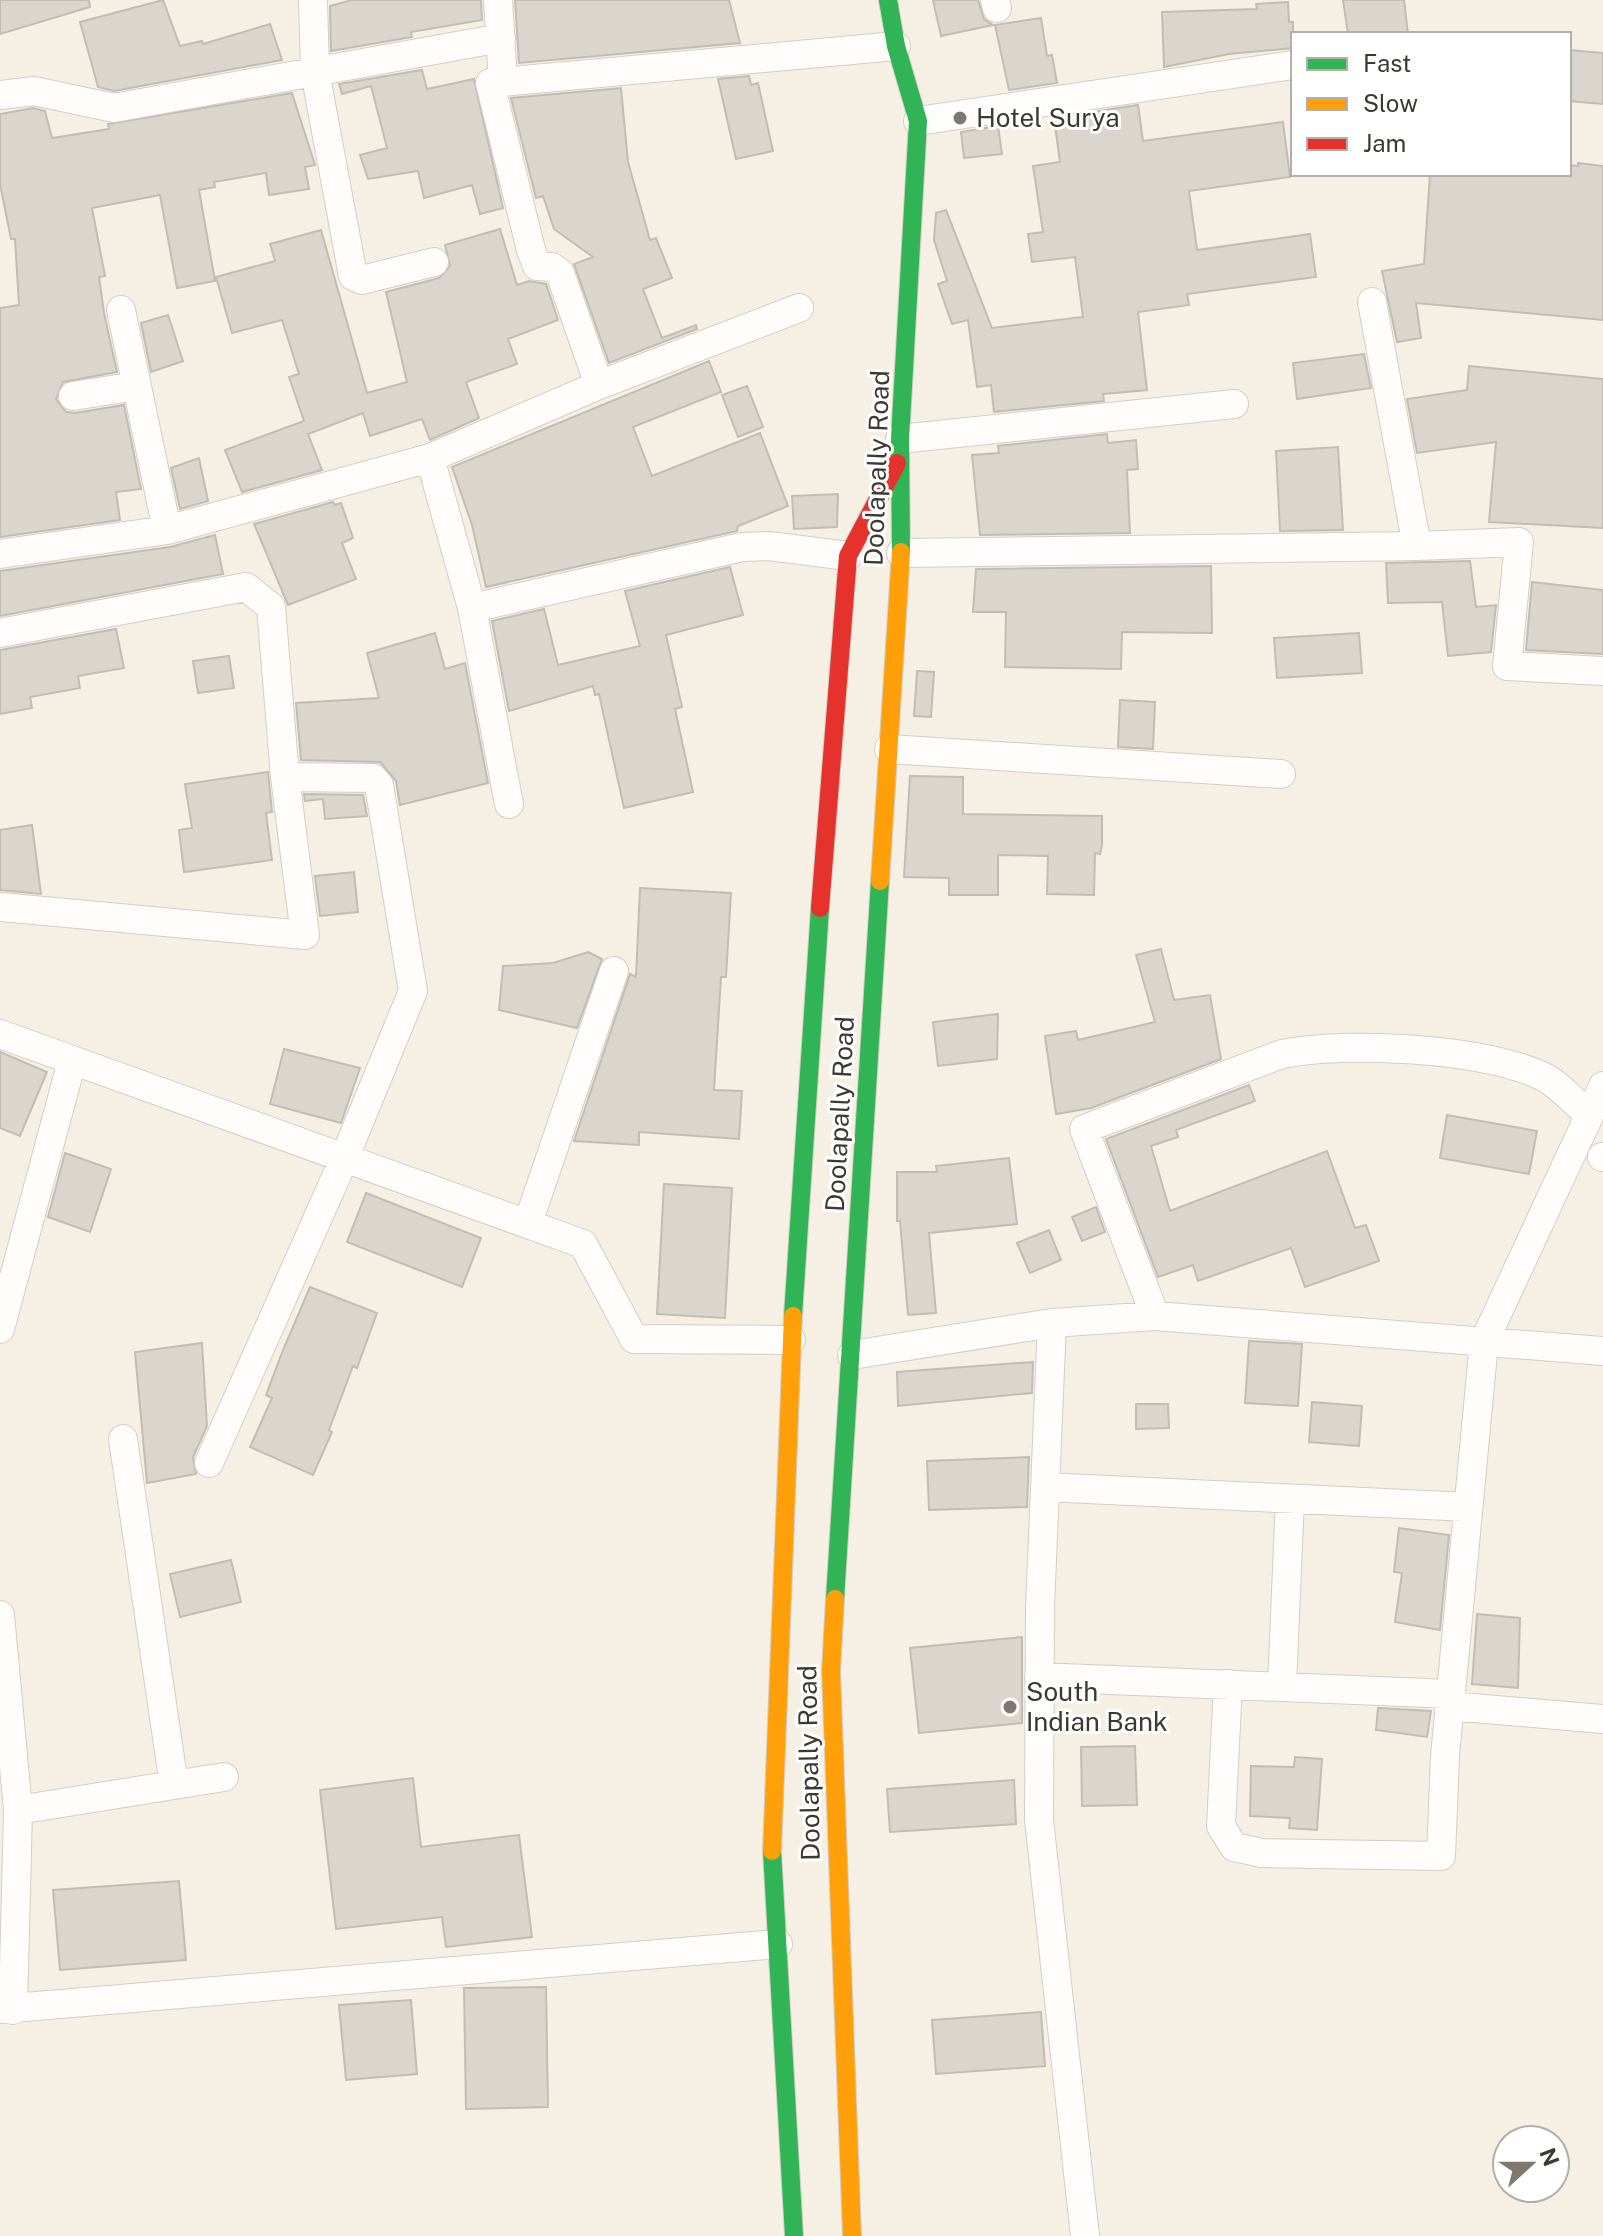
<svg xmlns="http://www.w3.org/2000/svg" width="1603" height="2236" viewBox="0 0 1603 2236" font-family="'Public Sans',sans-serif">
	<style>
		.building { fill: #dbd6cd; stroke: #c2bdb4; stroke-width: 2 }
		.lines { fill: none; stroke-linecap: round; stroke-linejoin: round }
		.street-casing { stroke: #d3cec5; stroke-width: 30 }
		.fast-casing { stroke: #d3cec5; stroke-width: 20 }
		.slow-casing { stroke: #d3cec5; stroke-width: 20 }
		.jam-casing { stroke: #d3cec5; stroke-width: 20 }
		.street { stroke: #fefdfb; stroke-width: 28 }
		.fast { stroke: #30b455; stroke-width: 18 }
		.slow { stroke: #ff9f0a; stroke-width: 18 }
		.jam { stroke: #e5322d; stroke-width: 18 }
		.poi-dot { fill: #7e786f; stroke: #fff; stroke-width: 3 }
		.labels { text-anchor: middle; stroke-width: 6; stroke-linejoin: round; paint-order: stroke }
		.poi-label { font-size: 26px; fill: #3d3830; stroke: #fff; text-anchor: start }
		.street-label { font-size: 26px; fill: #3d3830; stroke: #fff }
	</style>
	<rect width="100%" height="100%" fill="#f6f0e4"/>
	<path class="building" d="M0 0H89L90 7 0 34Z
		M163 0 180 46 202 41 203 44 270 24 282 60 114 91 98 87 80 22Z
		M352 0H481L482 20 411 32 412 37 331 51 330 6Z
		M515 0H729L740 43 519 63Z
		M933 0H978L984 19 993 25 941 36Z
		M1343 0H1404L1408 34H1348Z
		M1288 2 1289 22H1293V48L1229 54 1164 67 1162 12 1257 9 1256 4Z
		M1041 18 1047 56 1052 55 1057 83 1009 90 995 25Z
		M1569 50 1603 53V104L1569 101Z
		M422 70 427 89 474 79 503 208 480 214 472 185 424 198 418 171 368 179 360 155 387 148 371 86 342 94 339 84Z
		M749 76 751 85 758 83 773 151 736 159 718 79Z
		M621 88 628 162 650 240 656 238 672 278 643 289 662 338 696 325 697 329 609 363 574 264 593 257 554 229 543 196 536 198 511 98Z
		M292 93 315 165 305 167 309 189 269 195 266 173 214 182 215 187 199 190 215 281 177 288 160 195 92 208 105 276 99 277 104 313 117 372 63 382 56 399 66 412 75 413 124 405 141 489 116 492 120 520 0 537V308L19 305 15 239H11L0 184V114L33 108 45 111 52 138 109 129 108 124Z
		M1138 105 1143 141 1283 122 1290 177 1189 191 1197 250 1310 234 1316 277 1187 294 1189 305 1138 312 1147 390 1103 394 1104 401 994 412 991 385 977 387 968 320 952 324 938 284 947 281 934 240 936 213 946 210 992 328 1083 317 1075 257 1032 262 1028 234 1043 232 1033 166 1060 162 1054 118Z
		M998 126 1002 154 964 158 961 132Z
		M1578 163 1603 166V320L1416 303 1421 338 1397 342 1382 271 1424 264 1430 174H1569V165L1578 166Z
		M500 229 517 285 529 281 546 284 558 320 508 339 517 364 466 382 479 418 430 440 422 419 370 436 363 413 308 434 322 470 242 492 225 450 304 421 289 377 299 374 282 320 232 333 216 277 275 261 270 244 321 230 367 393 407 382 386 292 439 278 450 266 445 245Z
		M168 315 183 361 151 372 141 323Z
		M1364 354 1371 388 1297 399 1293 363Z
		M709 361 721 392 633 427 652 476 760 433 788 506 738 526 737 531 486 587 472 525 452 467Z
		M1469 366 1603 379V528L1489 522 1496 442 1417 453 1407 399 1467 390Z
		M747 386 763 427 738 437 722 395Z
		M1107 434 1108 443 1136 440 1138 469 1127 470 1130 533 980 535 972 455 999 453 998 446Z
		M1338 447 1343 530 1280 531 1276 451Z
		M199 458 208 501 180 509 171 468Z
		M838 494 837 527 794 529 792 496Z
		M333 502 335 505 341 503 353 538 342 543 356 579 288 605 254 524Z
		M215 535 223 574 0 616V571L170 547Z
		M1470 561 1476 607 1496 605 1491 652 1448 656 1442 602 1388 603 1386 563Z
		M1211 566 1212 633 1122 632 1121 669 1005 667 1006 612H973L976 569Z
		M730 567 743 615 666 635 682 707 675 709 693 792 624 808 599 694 595 695 593 686 509 711 492 621 544 609 558 665 640 646 625 591Z
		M1532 582 1603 590V654L1526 650Z
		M116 629 124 668 78 676 80 688 30 697 32 708 0 714V650Z
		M435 633 445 669 465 663 488 783 400 805 396 781 380 762 301 760 296 703 379 698 367 653Z
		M1359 633 1362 673 1277 678 1274 638Z
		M229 656 234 688 198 693 193 661Z
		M917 671 934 672 931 717 914 716Z
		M1120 700 1155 702 1153 749 1118 747Z
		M268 772 272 812 266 813 272 860 184 872 179 830 192 828 185 784Z
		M910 776 963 777V814L1102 816V845L1100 854 1095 853 1094 895 1047 894 1048 856 998 855V895H949V878L904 877Z
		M304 794 363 795 367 816 325 819 323 799 305 801Z
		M32 825 41 894 0 890V830Z
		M354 872 358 912 320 916 315 876Z
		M640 888 731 893 726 977H721L714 1090 742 1091 739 1139 639 1132V1145L574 1141 630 974 636 977Z
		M1161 949 1174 1000 1210 995 1221 1059 1091 1108 1056 1114 1045 1036 1076 1031 1078 1040 1155 1022 1136 955Z
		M588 952 602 959 577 1028 499 1010 503 966 553 963Z
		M998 1014 997 1059 938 1066 933 1022Z
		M284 1049 360 1068 341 1123 270 1104Z
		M0 1052 47 1072 20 1136 0 1128Z
		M1249 1085 1255 1101 1176 1130 1178 1137 1151 1146 1170 1211 1327 1151 1355 1228 1366 1225 1379 1261 1305 1287 1291 1248 1198 1281 1193 1265 1158 1277 1106 1139Z
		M1447 1115 1537 1131 1529 1174 1440 1158Z
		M65 1153 111 1169 90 1232 48 1217Z
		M1009 1158 1017 1224 929 1233 936 1313 908 1315 900 1221H897V1172H937L936 1166Z
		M664 1184 732 1188 725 1318 657 1314Z
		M366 1193 481 1238 462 1287 347 1242Z
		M1096 1207 1105 1232 1082 1241 1072 1217Z
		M1049 1230 1061 1260 1030 1273 1017 1243Z
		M310 1287 377 1313 357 1368 353 1366 329 1430 332 1432 313 1475 250 1447 272 1398 266 1395 283 1350Z
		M1249 1341 1302 1344 1298 1406 1245 1403Z
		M202 1343 207 1426 193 1457 196 1474 147 1483 135 1352Z
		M1033 1362 1032 1393 898 1406 897 1372Z
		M1312 1402 1362 1406 1359 1446 1309 1442Z
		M1136 1404H1168L1169 1428 1136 1429Z
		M1029 1457 1027 1507 929 1510 927 1461Z
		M1399 1528 1449 1535 1440 1630 1395 1622 1402 1573 1394 1572Z
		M231 1560 241 1602 180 1617 170 1574Z
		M1477 1614 1520 1618 1518 1688 1472 1684Z
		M1022 1637V1723L919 1733 910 1648Z
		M1378 1708 1431 1711 1427 1737 1376 1730Z
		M1135 1746 1137 1805 1082 1806 1081 1747Z
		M1295 1757 1322 1759 1317 1830 1289 1828 1290 1818 1250 1816 1251 1766 1294 1767Z
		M413 1778 421 1847 519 1835 532 1937 446 1947 442 1917 336 1929 320 1790Z
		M1014 1780 1016 1824 890 1832 887 1789Z
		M179 1881 186 1960 60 1970 53 1890Z
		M546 1987 548 2107 466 2109 464 1988Z
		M411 2000 417 2074 346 2080 339 2005Z
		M1041 2012 1045 2066 936 2074 932 2020Z"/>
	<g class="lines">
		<g class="street-casing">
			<path id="street" d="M313 0 315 72 353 276 362 280 434 262
				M498 0 503 82
				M995 0 997 8
				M0 95 34 91 114 108 501 38
				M918 121 1293 65
				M1372 302 1417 546 1519 542 1507 666 1603 671
				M121 310 167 530
				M599 385 560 273 552 267 537 266 531 250 490 83 896 46
				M73 396 136 386
				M900 439 1234 404
				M430 458 472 608 509 804
				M901 553 1417 546
				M0 554 167 530 430 458 599 385 799 308
				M472 608 742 547 769 546 848 556
				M0 633 246 587 271 607 285 777 305 935 0 907
				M889 749 1281 774
				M0 1034 583 1244 634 1339 791 1340
				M1602 1157H1603
				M528 1223 614 971
				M1155 1316 1084 1129 1282 1054C1347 1041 1481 1048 1542 1076 1559 1084 1575 1103 1589 1115
				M1052 1323 1040 1607 1039 1820 1085 2236
				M0 1329 72 1061
				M852 1355 1052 1323 1155 1316 1603 1351
				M123 1439 174 1785
				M209 1463 344 1159 413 991 379 785 373 778 285 777
				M1045 1487 1468 1507
				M0 1615 18 1810 13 2010
				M1039 1677 1451 1694
				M1228 1684 1221 1826 1234 1847 1262 1853 1441 1856 1445 1756 1484 1342 1603 1086
				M1282 1686 1290 1499
				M1450 1706 1603 1719
				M18 1810 224 1777
				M0 2009 778 1944"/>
		</g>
		<g class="fast-casing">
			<path id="fast" d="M888 0 896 46 918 121 900 439 901 552
				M793 1316 820 908
				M835 1599 880 881
				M772 1851 794 2236"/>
		</g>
		<g class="slow-casing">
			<path id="slow" d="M880 881 901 552
				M835 1599 831 1671 852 2236
				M772 1851 793 1316"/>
		</g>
		<g class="jam-casing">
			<path id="jam" d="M820 908 848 556 897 463"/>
		</g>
		<use href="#street" class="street"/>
		<use href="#fast" class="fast"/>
		<use href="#slow" class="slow"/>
		<use href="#jam" class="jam"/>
	</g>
	<g class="poi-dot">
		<circle cx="960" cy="118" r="8"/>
		<circle cx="1010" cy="1707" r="8"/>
	</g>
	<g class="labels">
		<g class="poi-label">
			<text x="976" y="127">Hotel Surya</text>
			<text x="1026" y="1701">South<tspan x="1026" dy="30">Indian Bank</tspan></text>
		</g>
		<g class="street-label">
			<text transform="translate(877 468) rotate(-88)" y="9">Doolapally Road</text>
			<text transform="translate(840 1114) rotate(-87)" y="9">Doolapally Road</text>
			<text transform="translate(809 1763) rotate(-91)" y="9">Doolapally Road</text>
		</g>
	</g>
	<rect x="1291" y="32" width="280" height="144" fill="#ffffff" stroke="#b1afac" stroke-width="2"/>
	<rect x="1307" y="58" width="40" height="12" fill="#30b455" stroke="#b1afac" stroke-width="2"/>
	<text x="1363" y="72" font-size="24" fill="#3d3830">Fast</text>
	<rect x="1307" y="98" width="40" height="12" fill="#ff9f0a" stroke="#b1afac" stroke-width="2"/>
	<text x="1363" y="112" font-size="24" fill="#3d3830">Slow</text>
	<rect x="1307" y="138" width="40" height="12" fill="#e5322d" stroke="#b1afac" stroke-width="2"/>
	<text x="1363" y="152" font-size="24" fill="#3d3830">Jam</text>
	<g transform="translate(1531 2164) rotate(69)"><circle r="38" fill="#ffffff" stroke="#b1afac" stroke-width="2"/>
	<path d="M0-6L14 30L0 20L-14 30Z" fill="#7e786f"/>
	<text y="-12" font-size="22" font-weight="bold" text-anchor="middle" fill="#3d3830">N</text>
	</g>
</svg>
